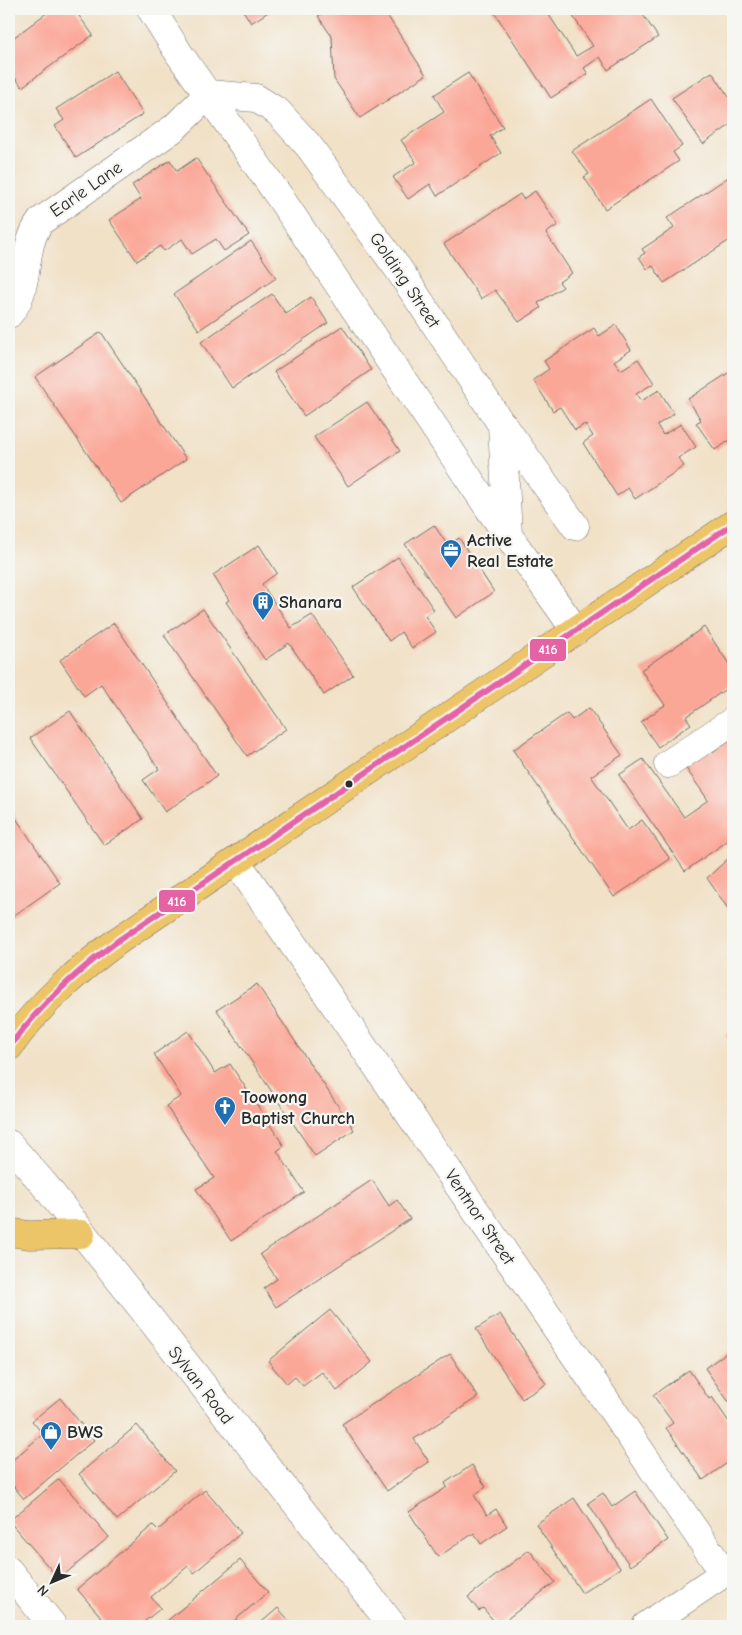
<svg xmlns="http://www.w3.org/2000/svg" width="742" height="1635" viewBox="0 0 742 1635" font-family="'Comic Neue',sans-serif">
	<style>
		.building { fill: #fba798 }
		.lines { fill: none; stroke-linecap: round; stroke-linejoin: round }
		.minor-casing { stroke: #706b62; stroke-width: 29 }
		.major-casing { stroke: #706b62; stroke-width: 29 }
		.minor { stroke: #fff; stroke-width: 28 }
		.major { stroke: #edc569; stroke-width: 28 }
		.bus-1-casing { stroke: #f6f6f2; stroke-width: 10 }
		.bus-1 { stroke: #e463a4; stroke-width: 6 }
		.bus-dot { fill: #2b2b2b; stroke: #f6f6f2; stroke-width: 2 }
		.labels { text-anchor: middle; stroke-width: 4.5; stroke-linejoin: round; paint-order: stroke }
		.street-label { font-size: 18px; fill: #2b2b2b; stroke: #f6f6f2 }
		.poi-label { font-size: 18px; font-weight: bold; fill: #2b2b2b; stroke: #f6f6f2; text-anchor: start }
		.line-badge { stroke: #f6f6f2; stroke-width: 2 }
		.badge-label { font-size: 14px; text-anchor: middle; font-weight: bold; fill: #fff }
	</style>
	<rect width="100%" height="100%" fill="#f6f6f2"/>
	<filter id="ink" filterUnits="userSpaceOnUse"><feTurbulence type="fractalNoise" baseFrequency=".02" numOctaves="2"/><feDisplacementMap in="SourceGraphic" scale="10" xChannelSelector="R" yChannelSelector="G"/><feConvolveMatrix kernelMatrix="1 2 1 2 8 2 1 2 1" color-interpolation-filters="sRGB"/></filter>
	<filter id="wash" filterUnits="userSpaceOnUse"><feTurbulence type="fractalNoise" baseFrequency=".0096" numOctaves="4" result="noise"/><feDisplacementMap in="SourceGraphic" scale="20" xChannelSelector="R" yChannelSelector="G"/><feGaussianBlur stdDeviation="1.12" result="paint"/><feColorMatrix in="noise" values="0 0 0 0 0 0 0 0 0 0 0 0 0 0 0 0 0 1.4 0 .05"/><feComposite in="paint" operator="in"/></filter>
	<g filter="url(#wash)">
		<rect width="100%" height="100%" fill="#f1e1c7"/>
		<g id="blocks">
			<path class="building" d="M52 9H74L93 35 22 87 9 69V41Z
				M242 9H273L251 23Z
				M329 9H383L426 75 360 118 334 79 332 37 318 16Z
				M492 9H545L576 56 593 46 568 9H639L658 37 608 70 600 57 584 68 588 74 551 98Z
				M115 71 143 114 76 158 55 126 64 120 56 109Z
				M712 72 733 103V123L703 144 672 98Z
				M468 73 503 127 490 136 501 153 437 196 430 184 408 199 393 177 416 162 401 140 444 112 434 95Z
				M651 99 682 146 673 152 679 161 605 209 584 177 589 174 572 151Z
				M196 158 249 235 224 251 216 239 192 254 182 239 164 251 160 246 137 261 109 220 141 199 132 185 170 160 177 171Z
				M733 174V238L664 283 653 266 647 269 639 257 645 253 642 249 674 228 667 218Z
				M535 191 558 225 546 233 572 273 559 282 563 287 538 303 541 308 519 322 495 290 481 299 444 244 520 194 523 199Z
				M251 241 276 278 199 330 174 294Z
				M272 294 286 314 311 297 328 323 232 388 201 342Z
				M616 325 631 350 614 361 621 370 638 359 654 383 636 394 641 401 659 390 674 414 657 425 663 435 681 424 696 447 678 458 684 466 635 499 628 488 617 496 583 443 593 436 585 424 575 430 560 407 553 411 533 380 549 369 544 361 594 328 599 336Z
				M342 326 371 370 304 416 274 372Z
				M101 332 186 459 121 503 35 377Z
				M733 370V438L715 450 696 423 701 420 688 399Z
				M367 402 400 451 348 486 314 437Z
				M434 525 448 546 459 538 494 592 456 618 405 544Z
				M259 545 277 573 262 584 291 628 312 615 353 675 324 695 289 643 265 660 226 602 229 600 213 575Z
				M398 557 434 610 425 616 436 632 412 648 401 632 389 641 353 587Z
				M203 609 286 729 247 756 164 635Z
				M114 623 217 776 165 812 143 780 159 769 101 684 84 696 60 660Z
				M704 627 733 670V684L686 717 691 724 658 747 641 722 665 705 641 670Z
				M589 708 622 755 591 776 628 830 642 820 670 859 614 897 513 750 567 713 572 720Z
				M70 711 143 819 104 845 30 738Z
				M733 738V837L685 871 619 775 643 759 684 817 708 800 683 764 708 748 711 753Z
				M9 808 60 883 9 919Z
				M733 854V916L707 878Z
				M257 984 354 1130 315 1156 217 1010Z
				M733 1029V1047L725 1035Z
				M188 1031 215 1073 230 1064 284 1146 277 1151 304 1192 231 1241 196 1189 214 1178 166 1106 181 1096 154 1054Z
				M372 1180 389 1206 397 1200 410 1219 276 1307 264 1288 277 1279 260 1254Z
				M330 1310 372 1362 337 1391 322 1372 303 1386 295 1377 287 1384 268 1361Z
				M500 1314 546 1384 522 1399 476 1329Z
				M733 1348V1408L705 1368Z
				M450 1354 478 1397 414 1439 429 1462 387 1491 342 1424Z
				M689 1370 709 1399 712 1397 733 1428V1459L703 1480 666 1428 673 1423 653 1395Z
				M60 1398 94 1440 24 1499 9 1481V1463L43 1434 32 1421Z
				M137 1425 175 1471 117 1520 79 1474Z
				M472 1465 486 1487 474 1495 487 1515 496 1509 507 1526 481 1544 474 1533 438 1557 409 1512 447 1487 445 1483Z
				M59 1479 109 1537 59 1579 9 1521Z
				M205 1490 241 1533 194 1573 188 1566 151 1597 161 1608 139 1626H109L77 1589 153 1525 158 1530Z
				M635 1491 668 1540 630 1566 588 1503 603 1493 612 1507Z
				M574 1498 620 1568 582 1593 536 1524Z
				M529 1550 555 1582 498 1626 483 1608 479 1611 468 1597Z
				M240 1560 268 1592 228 1626H161Z
				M278 1608 294 1626H257Z"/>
		</g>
	</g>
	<g filter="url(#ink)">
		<use href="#blocks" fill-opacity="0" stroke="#706b62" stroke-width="1"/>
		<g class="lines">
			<g class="minor-casing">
				<path id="minor" d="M151 9 180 55 281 199 488 507 576 631
					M209 94 256 98 278 112 308 145 399 270 502 425 508 535
					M9 314C32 288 20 248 41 221L174 128 209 94
					M503 425 575 526
					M668 764 733 721
					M236 861 724 1573
					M9 1144 43 1183 393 1626
					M9 1571 53 1626
					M646 1626 733 1567"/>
			</g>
			<g class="major-casing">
				<path id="major" d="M9 1047C39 1004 77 971 119 940L733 524
					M9 1232 29 1235 81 1234"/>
			</g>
			<use href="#minor" class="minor"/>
			<use href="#major" class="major"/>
			<g class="bus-1-casing">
				<path id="bus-1" d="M9 1047C40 1005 77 971 119 940L733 524"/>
			</g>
			<use href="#bus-1" class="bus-1"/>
		</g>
	</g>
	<defs>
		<g id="office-pin" transform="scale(1.125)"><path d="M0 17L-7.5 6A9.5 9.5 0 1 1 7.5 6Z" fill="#1f6fb2" stroke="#f6f6f2"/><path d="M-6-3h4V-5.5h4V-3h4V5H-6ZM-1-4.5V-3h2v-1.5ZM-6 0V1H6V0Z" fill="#fff"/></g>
		<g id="building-pin" transform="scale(1.125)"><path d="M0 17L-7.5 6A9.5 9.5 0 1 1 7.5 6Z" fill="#1f6fb2" stroke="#f6f6f2"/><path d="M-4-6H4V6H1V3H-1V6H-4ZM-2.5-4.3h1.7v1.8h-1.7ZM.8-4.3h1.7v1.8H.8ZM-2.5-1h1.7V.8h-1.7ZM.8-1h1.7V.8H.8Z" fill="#fff"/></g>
		<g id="church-pin" transform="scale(1.125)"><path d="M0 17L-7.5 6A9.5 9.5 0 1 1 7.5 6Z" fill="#1f6fb2" stroke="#f6f6f2"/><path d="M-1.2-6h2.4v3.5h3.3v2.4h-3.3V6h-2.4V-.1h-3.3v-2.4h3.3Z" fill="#fff"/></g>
		<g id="shop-pin" transform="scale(1.125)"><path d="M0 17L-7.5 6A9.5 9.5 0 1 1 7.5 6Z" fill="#1f6fb2" stroke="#f6f6f2"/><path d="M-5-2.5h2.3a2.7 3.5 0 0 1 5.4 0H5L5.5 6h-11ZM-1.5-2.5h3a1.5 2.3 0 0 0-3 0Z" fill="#fff"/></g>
	</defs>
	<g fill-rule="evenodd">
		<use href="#office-pin" x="451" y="550"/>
		<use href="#building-pin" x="263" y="602"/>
		<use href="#church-pin" x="225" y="1107"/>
		<use href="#shop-pin" x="51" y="1432"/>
	</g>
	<circle class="bus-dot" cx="349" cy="784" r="4.5"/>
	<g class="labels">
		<g class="street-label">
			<text transform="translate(86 189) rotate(-35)" y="6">Earle Lane</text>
			<text transform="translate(405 280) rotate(56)" y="6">Golding Street</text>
			<text transform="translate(480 1217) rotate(56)" y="6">Ventnor Street</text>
			<text transform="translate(201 1385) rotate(52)" y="6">Sylvan Road</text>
		</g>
		<g class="poi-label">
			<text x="467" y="546">Active<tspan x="467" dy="21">Real Estate</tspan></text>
			<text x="279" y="608">Shanara</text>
			<text x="241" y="1103">Toowong<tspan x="241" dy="21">Baptist Church</tspan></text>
			<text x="67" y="1438">BWS</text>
		</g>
	</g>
	<g class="line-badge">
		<rect x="529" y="638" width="38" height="24" rx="5" fill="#e463a4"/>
		<rect x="158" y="889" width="38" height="24" rx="5" fill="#e463a4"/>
	</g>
	<g class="badge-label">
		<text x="548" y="654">416</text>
		<text x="177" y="906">416</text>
	</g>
	<rect width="742" height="1635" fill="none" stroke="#f6f6f2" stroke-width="30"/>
	<g transform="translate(52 1582) rotate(226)" stroke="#f6f6f2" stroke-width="4" paint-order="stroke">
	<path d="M0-4L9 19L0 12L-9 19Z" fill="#2b2b2b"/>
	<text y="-8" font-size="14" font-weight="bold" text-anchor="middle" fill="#2b2b2b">N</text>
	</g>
</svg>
